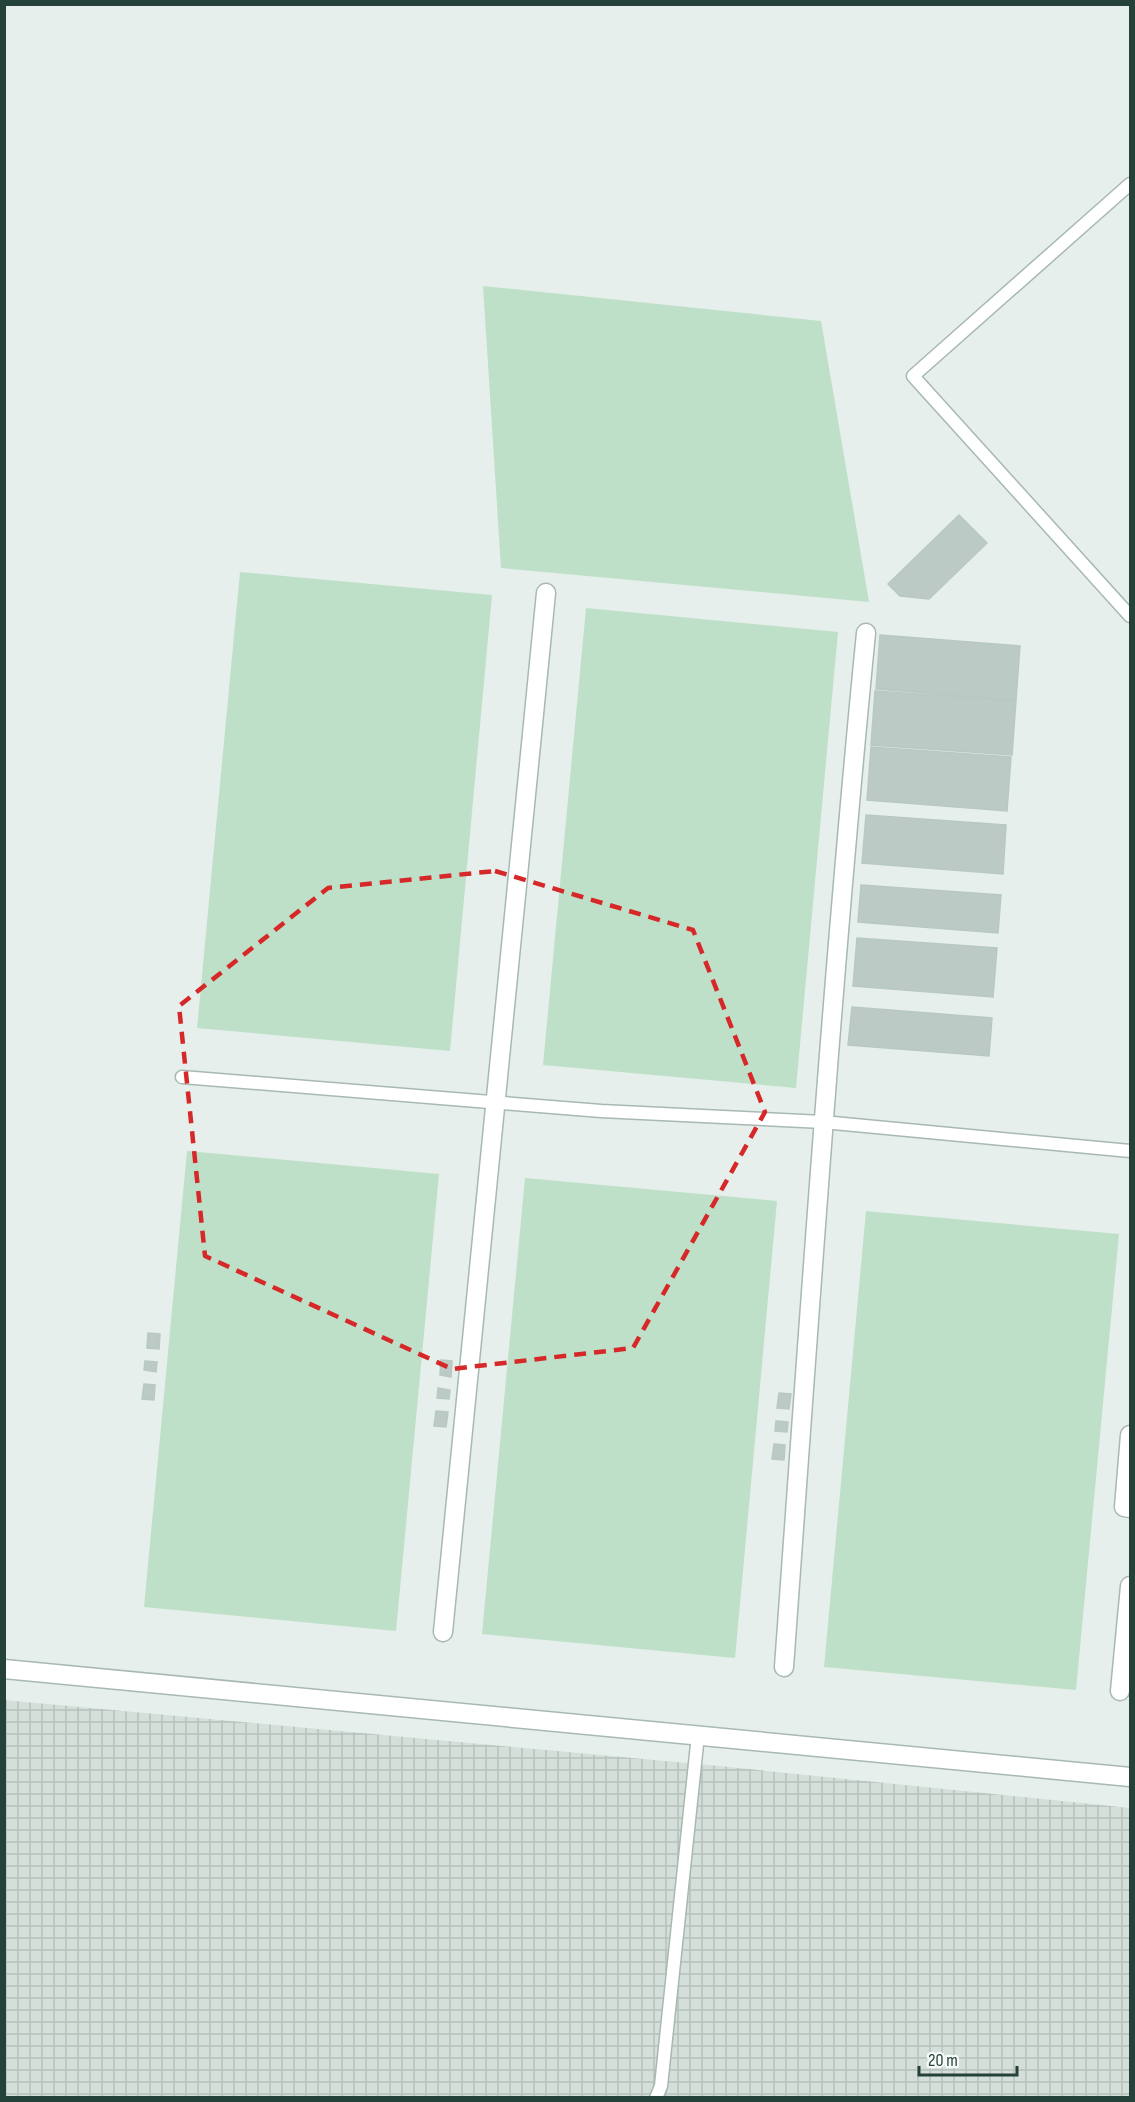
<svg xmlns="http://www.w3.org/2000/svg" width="1135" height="2102" viewBox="0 0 1135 2102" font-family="'Sofia Sans Condensed',sans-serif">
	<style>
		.industrial { fill: url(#industrial-grid) }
		.pitch { fill: #bfe0c8 }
		.building { fill: #bbcac4; stroke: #b8c9c2; stroke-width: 1.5 }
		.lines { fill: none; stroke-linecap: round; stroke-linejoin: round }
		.lane-casing { stroke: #a8b8b2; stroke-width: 15 }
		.street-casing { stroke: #a8b8b2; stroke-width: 21 }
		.lane { stroke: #fff; stroke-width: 12 }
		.street { stroke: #fff; stroke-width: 18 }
		.marked { fill: none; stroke: #d62828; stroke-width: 4.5; stroke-dasharray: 12 8; stroke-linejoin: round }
	</style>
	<defs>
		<pattern id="industrial-grid" width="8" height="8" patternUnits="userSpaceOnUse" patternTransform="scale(1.5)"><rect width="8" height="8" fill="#d4dfda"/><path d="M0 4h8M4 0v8" fill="none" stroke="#b6c1bc"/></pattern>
	</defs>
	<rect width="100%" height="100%" fill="#e6efeb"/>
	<path class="industrial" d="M4 1700 719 1766 1130 1808V2097H5Z"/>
	<path class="pitch" d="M483 286 821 321 869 602 501 568Z
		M240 572 492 595 450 1051 197 1028Z
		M586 608 838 632 796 1088 543 1065Z
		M187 1151 439 1174 396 1631 144 1607Z
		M525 1178 777 1201 735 1658 482 1634Z
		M866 1211 1119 1234 1076 1690 824 1667Z"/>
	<path class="building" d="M959 515 987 543 929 599 900 596 888 584Z
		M880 635 1020 646 1016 700 876 689Z
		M875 691 1016 701 1012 755 871 745Z
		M871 747 1011 757 1007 811 867 800Z
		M866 815 1006 825 1003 874 862 863Z
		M861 885 1001 895 998 933 858 922Z
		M857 938 997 948 993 997 853 986Z
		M852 1007 992 1018 989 1056 848 1045Z
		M148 1333 160 1334 159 1349 147 1348Z
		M441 1360 452 1361 451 1377 440 1375Z
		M145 1361 157 1362 156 1372 144 1370Z
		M144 1384 155 1385 154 1400 142 1399Z
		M438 1388 450 1390 449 1399 437 1398Z
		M779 1393 791 1394 789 1409 777 1408Z
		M436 1411 448 1412 446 1427 434 1426Z
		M776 1421 788 1422 787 1432 775 1431Z
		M774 1444 785 1445 784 1460 772 1459Z"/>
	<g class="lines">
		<g class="lane-casing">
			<path id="lane" d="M1130 184 913 376 1130 616
				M182 1077 601 1111 823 1122 1130 1151
				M656 2098 661 2086 698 1735"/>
		</g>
		<g class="street-casing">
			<path id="street" d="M1130 1435 1124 1507 1130 1508
				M443 1632 546 593
				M784 1667C809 1322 832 977 866 633
				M4 1669 1130 1777
				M1120 1691 1130 1586"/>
		</g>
		<use href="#lane" class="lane"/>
		<use href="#street" class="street"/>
	</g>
	<path class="marked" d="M495 871 693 930 765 1112 633 1348 452 1369 205 1256 179 1006 328 888Z"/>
	<rect width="1135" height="2102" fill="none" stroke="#24423a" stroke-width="12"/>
	<path d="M919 2066v9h98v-9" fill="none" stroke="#24423a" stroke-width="3"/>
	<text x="928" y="2066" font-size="18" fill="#24423a" stroke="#f7fbf9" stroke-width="4.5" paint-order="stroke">20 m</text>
</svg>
